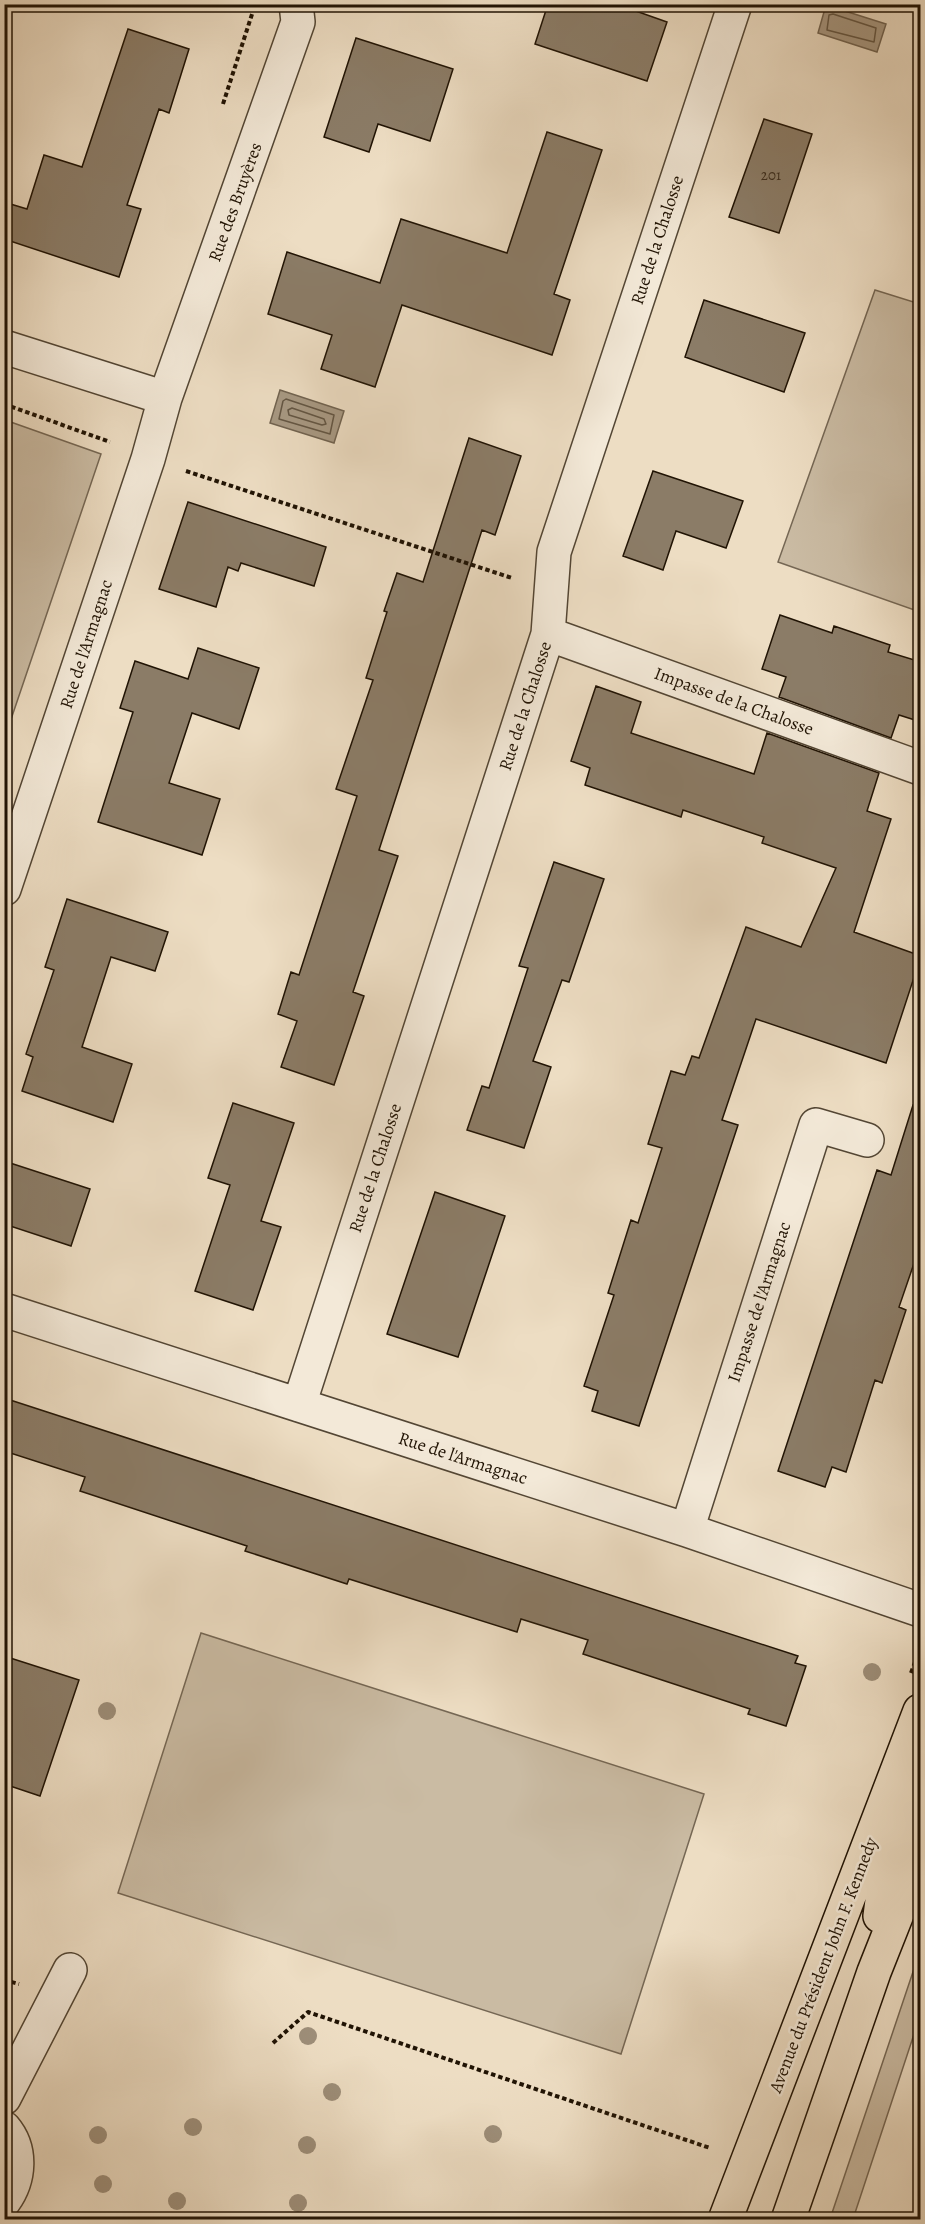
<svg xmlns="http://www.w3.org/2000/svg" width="925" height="2224" viewBox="0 0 925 2224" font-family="Alegreya,serif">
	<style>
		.green { fill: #cabba3; stroke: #756754; stroke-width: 1.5 }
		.water { fill: #a79882; stroke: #716350; stroke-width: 1.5 }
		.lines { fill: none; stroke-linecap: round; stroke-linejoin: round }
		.shore { stroke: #645643; stroke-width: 1.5 }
		.building { fill: #8b7c67; stroke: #201304; stroke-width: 1.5 }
		.minor-casing { stroke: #534634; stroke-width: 36 }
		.major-casing { stroke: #201304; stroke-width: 36 }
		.path { stroke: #201304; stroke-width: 4; stroke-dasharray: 4.5 3; stroke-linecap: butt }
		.minor { stroke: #f3e9d8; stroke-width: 33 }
		.major { stroke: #edddc3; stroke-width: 33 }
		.tree { fill: #9d8e79 }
		.labels { text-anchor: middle; stroke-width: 5; stroke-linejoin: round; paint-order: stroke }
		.number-label { font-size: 15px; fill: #3b2d1d }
		.street-label { font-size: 18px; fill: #201304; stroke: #f3e9d8 }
	</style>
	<rect width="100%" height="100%" fill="#edddc3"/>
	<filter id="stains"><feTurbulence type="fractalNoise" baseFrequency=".00333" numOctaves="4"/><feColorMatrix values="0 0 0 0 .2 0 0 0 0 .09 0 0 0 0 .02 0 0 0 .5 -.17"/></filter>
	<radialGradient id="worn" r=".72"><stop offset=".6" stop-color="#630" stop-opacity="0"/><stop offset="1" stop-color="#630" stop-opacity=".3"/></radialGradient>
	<path class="green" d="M875 290 920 304V612L778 562Z
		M5 420 101 454 5 737 4 420Z
		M201 1633 704 1794 621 2054 118 1893Z
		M920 1951V2016L853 2219H830Z"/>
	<path class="water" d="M826 5 886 24 877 52 818 33Z
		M280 390 344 411 334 443 270 423Z"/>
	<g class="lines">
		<path class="shore" d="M833 14 876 28 874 42 827 30 829 15Z
			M286 399 334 415 330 434 279 419 283 401Z
			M292 408 324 419 326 424 322 425 289 415 288 410Z"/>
	</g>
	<path class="building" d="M548 4H616L667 22 647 81 535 44Z
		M128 29 189 49 169 113 159 109 127 205 141 209 119 277 4 239V202L27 209 44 155 82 167Z
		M356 38 453 69 430 141 378 124 369 152 324 137Z
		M764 119 812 134 779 233 729 217Z
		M547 132 602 150 554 294 570 300 552 355 402 305 375 387 321 369 332 335 268 314 287 252 380 283 401 219 507 253Z
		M704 300 805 333 784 392 685 357Z
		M469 438 521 456 495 535 482 530 379 850 398 856 353 992 364 996 334 1085 281 1067 297 1021 278 1014 291 972 299 975 357 796 336 789 373 680 366 678 387 612 384 611 397 573 423 582Z
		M653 471 743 501 726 548 676 531 663 570 623 556Z
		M188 502 326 547 314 586 241 563 238 571 228 567 216 607 159 589Z
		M780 615 832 633 834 626 890 645 888 652 921 662V722L899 715 891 738 779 697 786 677 762 669Z
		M198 648 259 668 239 729 192 713 169 783 220 799 202 855 98 822 133 712 120 708 135 661 188 679Z
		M596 686 641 702 631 733 754 774 767 733 879 773 867 811 891 819 854 932 921 956 886 1063 756 1019 722 1120 738 1125 639 1426 592 1411 598 1391 584 1386 614 1295 608 1293 631 1220 638 1223 662 1148 648 1144 671 1071 685 1075 692 1056 699 1058 746 927 801 947 836 868 762 843 764 837 683 810 681 817 585 785 590 768 571 761Z
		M554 862 604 879 569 982 562 980 533 1061 551 1067 524 1148 467 1130 482 1086 489 1088 501 1051 528 968 519 966Z
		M67 899 168 932 155 971 111 957 82 1047 132 1064 113 1122 22 1091 33 1057 26 1054 54 970 45 967Z
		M233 1103 294 1123 261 1221 281 1227 253 1310 195 1291 230 1185 208 1178Z
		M913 1105 921 1106V1243L899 1307 906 1310 882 1383 875 1380 846 1472 832 1467 825 1487 778 1471 877 1170 891 1175Z
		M4 1161 90 1189 71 1246 4 1224Z
		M435 1192 505 1216 458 1357 387 1334Z
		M4 1398 798 1656 795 1663 806 1666 786 1726 748 1714 750 1709 583 1654 588 1640 521 1619 517 1632 349 1579 347 1584 245 1551 247 1546 80 1491 85 1477 4 1451Z
		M4 1656 79 1680 40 1796 4 1784Z"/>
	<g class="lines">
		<g class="minor-casing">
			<path id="minor" d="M4 347 165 398
				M548 634 920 768
				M4 889 148 459 165 398 298 22 296 4
				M4 1310 687 1530 920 1610
				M299 1405 548 634 554 552 735 4
				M687 1530 816 1125 867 1140
				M4 2098 70 1970
				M4 2128C22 2149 20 2179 4 2201"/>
		</g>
		<g class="major-casing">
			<path id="major" d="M880 1916 884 1886 920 1788
				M725 2220 920 1711
				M788 2220 874 1972 920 1856"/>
		</g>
		<path class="path" d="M223 104 254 8
			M4 404 110 442
			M186 471 512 578
			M911 1673 920 1649
			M4 1980 19 1984
			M273 2043 308 2012 710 2148"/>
		<use href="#minor" class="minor"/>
		<use href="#major" class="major"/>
	</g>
	<g class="tree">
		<circle cx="872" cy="1672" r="9"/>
		<circle cx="107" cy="1711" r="9"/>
		<circle cx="308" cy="2036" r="9"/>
		<circle cx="332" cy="2092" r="9"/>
		<circle cx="193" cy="2127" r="9"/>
		<circle cx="493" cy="2134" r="9"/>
		<circle cx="98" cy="2135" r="9"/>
		<circle cx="307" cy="2145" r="9"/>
		<circle cx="103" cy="2184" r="9"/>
		<circle cx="177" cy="2201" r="9"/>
		<circle cx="298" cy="2203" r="9"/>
	</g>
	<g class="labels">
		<g class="number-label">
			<text x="771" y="180">201</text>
		</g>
		<g class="street-label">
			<text transform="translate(235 202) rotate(-70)" y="6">Rue des Bruyères</text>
			<text transform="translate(657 240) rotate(-72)" y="6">Rue de la Chalosse</text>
			<text transform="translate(86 644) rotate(-72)" y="6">Rue de l'Armagnac</text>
			<text transform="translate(734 701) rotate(20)" y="6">Impasse de la Chalosse</text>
			<text transform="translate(525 706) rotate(-72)" y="6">Rue de la Chalosse</text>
			<text transform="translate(375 1168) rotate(-72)" y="6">Rue de la Chalosse</text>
			<text transform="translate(759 1302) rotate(-72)" y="6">Impasse de l'Armagnac</text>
			<text transform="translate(463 1458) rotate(18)" y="6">Rue de l'Armagnac</text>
			<text transform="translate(823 1965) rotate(-69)" y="6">Avenue du Président John F. Kennedy</text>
		</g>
	</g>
	<rect width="925" height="2224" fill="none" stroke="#edddc3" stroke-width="24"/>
	<rect x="6" y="6" width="913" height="2212" fill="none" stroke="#201304" stroke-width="3"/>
	<rect x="12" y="12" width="901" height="2200" fill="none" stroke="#201304" stroke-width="1.5"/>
	<rect width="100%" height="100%" filter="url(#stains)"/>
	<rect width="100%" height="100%" fill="url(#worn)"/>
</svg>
